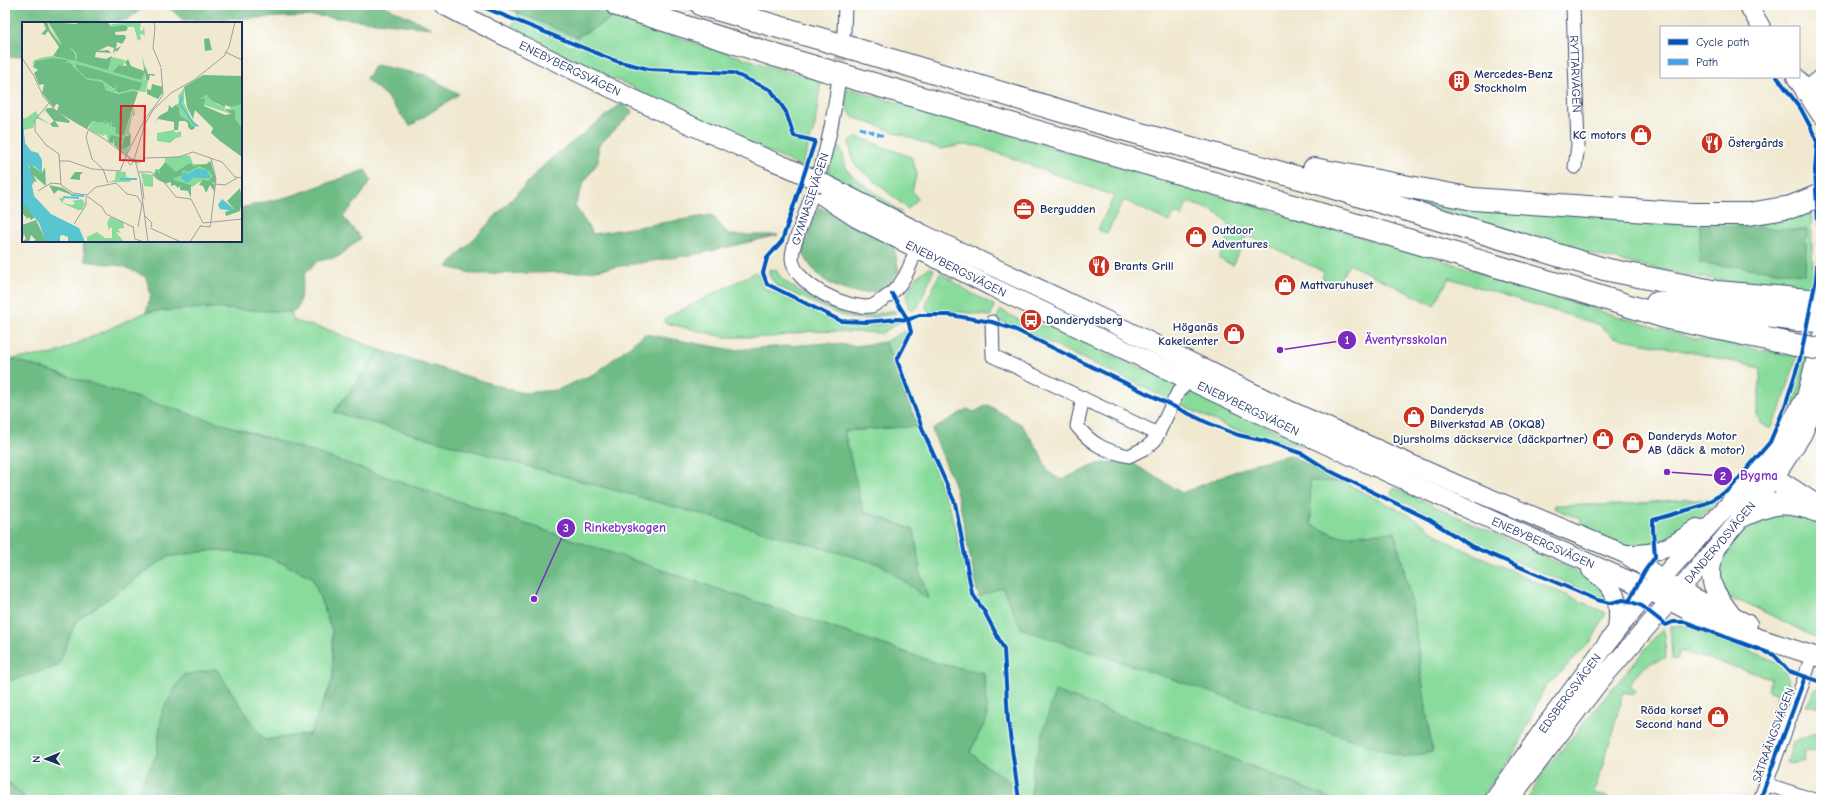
<svg xmlns="http://www.w3.org/2000/svg" width="1826" height="805" viewBox="0 0 1826 805" font-family="'Comic Neue',sans-serif">
	<style>
		.green { fill: #89db9c; stroke: #52857d }
		.forest { fill: #6ebb84; stroke: #447571 }
		.lines { fill: none; stroke-linecap: round; stroke-linejoin: round }
		.street-tunnel { stroke: #c5c4b9; stroke-width: 13; stroke-dasharray: 13 6; stroke-linecap: butt }
		.street-casing { stroke: #3b4b6f; stroke-width: 15 }
		.secondary-casing { stroke: #3b4b6f; stroke-width: 20 }
		.highway-casing { stroke: #3b4b6f; stroke-width: 24 }
		.street { stroke: #fff; stroke-width: 13 }
		.secondary { stroke: #fff; stroke-width: 18 }
		.highway { stroke: #fff; stroke-width: 22 }
		.secondary-bridge-casing { stroke: #3b4b6f; stroke-width: 20; stroke-linecap: butt }
		.highway-bridge-casing { stroke: #3b4b6f; stroke-width: 24; stroke-linecap: butt }
		.secondary-bridge { stroke: #fff; stroke-width: 18 }
		.highway-bridge { stroke: #fff; stroke-width: 22 }
		.quiet { stroke: #3da3ed; stroke-width: 3; stroke-dasharray: 6 3; stroke-linecap: butt }
		.cycleway-casing { stroke: #fff; stroke-width: 6 }
		.cycleway { stroke: #0057b8; stroke-width: 4 }
		.labels { text-anchor: middle; stroke-width: 3.5; stroke-linejoin: round; paint-order: stroke }
		.street-label { font-size: 12px; fill: #1b2f5e; stroke: #fff }
		.poi-label { font-size: 12px; font-weight: bold; fill: #1b2f5e; stroke: #fff; text-anchor: start }
		.inset-river { fill: none; stroke: #58c5d0; stroke-width: 2 }
		.inset-road { fill: none; stroke: #9b9fa2; stroke-width: 1 }
		.view { fill: #d62828; fill-opacity: 0.15; stroke: #d62828; stroke-width: 2 }
		.inset-edge { fill: none; stroke: #1b2f5e; stroke-width: 2 }
		.leader { fill: none; stroke: #7b2cbf; stroke-width: 1.5 }
		.callout-dot { fill: #7b2cbf; stroke: #fff; stroke-width: 1.5 }
		.mark-label { font-size: 12px; text-anchor: middle; font-weight: bold; fill: #fff }
		.callout-label { font-size: 13px; text-anchor: middle; font-weight: bold; fill: #7b2cbf; stroke: #fff; stroke-width: 3.5; stroke-linejoin: round; paint-order: stroke }
	</style>
	<rect width="100%" height="100%" fill="#fff"/>
	<filter id="ink" filterUnits="userSpaceOnUse"><feTurbulence type="fractalNoise" baseFrequency=".025" numOctaves="2"/><feDisplacementMap in="SourceGraphic" scale="8" xChannelSelector="R" yChannelSelector="G"/><feConvolveMatrix kernelMatrix="1 2 1 2 8 2 1 2 1" color-interpolation-filters="sRGB"/></filter>
	<filter id="wash" filterUnits="userSpaceOnUse"><feTurbulence type="fractalNoise" baseFrequency=".012" numOctaves="4" result="noise"/><feDisplacementMap in="SourceGraphic" scale="16" xChannelSelector="R" yChannelSelector="G"/><feGaussianBlur stdDeviation="0.9" result="paint"/><feColorMatrix in="noise" values="0 0 0 0 0 0 0 0 0 0 0 0 0 0 0 0 0 1.4 0 .05"/><feComposite in="paint" operator="in"/></filter>
	<g filter="url(#wash)">
		<rect width="100%" height="100%" fill="#f0e9d0"/>
		<path class="green" d="M518 13 577 36 614 17 781 70 821 79 815 125 802 167 647 97C636 88 625 82 611 79L510 31Z
			M847 88 1455 264 1596 310 1692 338 1797 356 1781 408 1770 429 1760 423 1757 414 1761 368 1690 352 1613 337 1600 325 1449 278 1434 305 1349 264 1335 287 1322 279 1324 272 1247 235 1233 265 1219 259C1222 251 1226 244 1228 236 1234 213 1203 208 1187 202L1182 217 1176 213 1169 222 1124 200 1107 233 1098 230 1114 196 979 146 961 145 941 149 853 117 846 107Z
			M858 137 911 157 917 172 912 191 918 199 908 209 854 164 849 141Z
			M837 145C845 152 843 164 849 173L902 213 826 178 835 146Z
			M1398 195 1811 208 1813 281 1810 290C1764 286 1718 281 1672 272 1579 254 1488 224 1396 198Z
			M1821 263V306L1806 378 1791 413 1788 409C1803 361 1816 313 1821 263Z
			M930 268 934 269 919 305 917 308 911 311C899 297 916 273 930 268Z
			M769 269 776 270C778 273 780 277 783 280 798 291 836 313 854 316 868 318 881 312 894 310L896 313 866 319 850 318 838 314 777 286 769 276Z
			M756 272 759 275 763 287 839 323 881 324 902 321 882 333 812 331 773 337H724L666 323 664 319Z
			M941 273 971 293 994 305 991 316 962 312H929L926 308 927 301 939 275Z
			M207 308 291 312 294 321 329 330 380 350 334 412 880 564 928 598 920 572 914 530 863 511 844 431 918 426 950 509 973 599 1002 586 1405 757 1432 752 1411 600 1395 533 1338 536 1311 525 1310 481 1343 482 1408 514 1450 543 1606 613 1592 640 1543 690 1518 747 1479 800H1334L1179 737 1032 772 1031 800H1009V781L982 763 970 752 987 718 984 673 940 664 307 450 11 359 54 354 146 312Z
			M1001 310 1030 326H1049L1063 331 1123 360 1151 371 1299 442 1302 446 1234 430 1020 329 997 320V317Z
			M905 331 906 335 892 357 885 342Z
			M1393 487 1593 579 1609 596 1600 597 1475 544 1432 517 1391 495Z
			M1686 499 1719 501 1674 538 1632 548 1579 530 1581 519 1554 508 1555 505H1617Z
			M1790 514 1814 519 1821 524V640L1742 601H1734L1721 590 1715 572 1721 554 1743 527 1765 516Z
			M215 550 269 557 312 577 332 630 333 679 310 734 264 740 216 669 162 711 157 755 136 794H87L70 800H28L5 779V682L58 666 76 621 167 557Z
			M1684 625 1768 658C1779 664 1788 672 1789 685L1768 745 1758 743 1765 741 1778 694 1768 690 1771 678 1680 651 1677 659H1672L1670 626Z
			M1663 628 1665 635 1666 658C1651 660 1634 672 1630 687L1635 690 1633 694 1623 692 1613 731 1594 793 1610 798 1609 800H1527L1548 766Z
			M1821 687V699L1818 706H1806L1815 690Z
			M1821 730V752L1805 751 1804 761 1787 763 1793 742Z"/>
		<path class="forest" d="M5 5H146L127 20 80 22 78 23H23V56L5 58Z
			M166 5H383L432 28 319 16 183 20Z
			M499 5H582L614 17 577 37Z
			M375 65 425 75 459 94 410 126 386 96 366 79Z
			M621 104 633 112 598 146V162L583 184 575 206 593 234 712 215 729 235H778L703 253 583 272 475 274 447 267 548 161Z
			M365 170 371 180 360 197 343 217 361 238 338 257 318 261 305 273 298 308 291 312 207 308 146 312 151 295 146 277 123 266 85 261 83 241H241V208L291 196Z
			M819 207 867 230 894 247 899 271C893 277 886 288 878 290 847 300 813 280 802 250Z
			M1700 225 1807 230 1805 274 1700 263Z
			M645 334 733 350 827 343 854 346 885 342 918 426 844 431 863 511 914 530 920 572 928 599 880 564 334 412 380 350 522 393 557 390 596 373Z
			M5 357 307 450 940 664 984 673 987 718 970 752 982 763 1009 781V800H70L87 794 136 793 157 755 162 711 183 675 216 669 264 740 310 734 333 679 332 630 312 577 269 557 215 550 167 557 76 621 58 666 5 682Z
			M988 405 1022 425 1039 451 1048 472 1061 480 1097 464 1127 460 1182 493 1256 463 1290 455 1343 482 1310 481 1311 525 1338 536 1395 532 1411 600 1432 752 1405 757 1022 629 1002 587 980 597 976 589 961 510 954 484 932 430 967 409 974 412Z
			M1055 691 1179 737 1334 800H1031L1032 772Z
			M5 779 28 800H5Z"/>
	</g>
	<g filter="url(#ink)">
		<g class="lines">
			<path class="street-tunnel" d="M838 80 843 38"/>
			<g class="street-casing">
				<g id="street">
					<path id="s1" d="M1573 5 1578 146 1575 167"/>
					<path d="M844 32 845 5"/>
					<path d="M838 84C834 114 829 142 820 171 814 190 807 209 800 228 797 237 792 248 792 258 793 284 848 311 872 306 875 305 879 301 882 300 902 288 910 269 916 248"/>
					<path d="M992 322 993 356 1158 434"/>
					<path d="M1083 398 1077 426C1092 445 1106 451 1129 456L1147 447 1155 440 1178 392 1189 381"/>
					<path d="M1766 784 1814 800"/>
					<path d="M1760 800 1805 677 1812 655"/>
				</g>
			</g>
			<g class="secondary-casing">
				<g id="secondary">
					<path id="s2" d="M443 5C555 63 670 118 787 167"/>
					<path d="M1748 5 1761 27"/>
					<path d="M1796 77 1821 115"/>
					<path d="M1805 92 1821 79"/>
					<path d="M825 184 921 233 1108 321 1280 406 1456 484 1625 554 1679 590 1748 624"/>
					<path id="s3" d="M821 195 856 218 992 287 1296 431 1516 531 1628 580 1689 611 1750 635 1821 658"/>
					<path d="M1715 550C1706 582 1712 588 1731 614"/>
					<path d="M1625 554C1658 555 1671 548 1697 528"/>
					<path d="M1591 570C1616 588 1621 599 1617 630"/>
					<path id="s4" d="M1494 800 1549 721 1617 630 1650 591 1732 501 1776 448 1806 397 1821 338"/>
					<path id="s5" d="M1509 800 1600 681 1715 549 1774 478 1802 435 1821 392"/>
				</g>
			</g>
			<g class="highway-casing">
				<path id="highway" d="M617 5 777 56 1303 209 1594 295 1668 318 1796 345
					M702 5 828 41 1108 125 1307 180 1604 269 1717 292 1821 301
					M1314 169 1473 199 1691 214H1749L1791 207 1821 195
					M1657 303 1798 320 1821 321
					M1759 469 1813 504
					M1742 516C1774 501 1787 499 1821 512"/>
			</g>
			<use href="#street" class="street"/>
			<use href="#secondary" class="secondary"/>
			<use href="#highway" class="highway"/>
			<g class="secondary-bridge-casing">
				<path id="secondary-bridge" d="M787 167 825 184"/>
			</g>
			<g class="highway-bridge-casing">
				<path id="highway-bridge" d="M1796 345 1821 349"/>
			</g>
			<use href="#secondary-bridge" class="secondary-bridge"/>
			<use href="#highway-bridge" class="highway-bridge"/>
			<path class="quiet" d="M860 128 884 136"/>
			<g class="cycleway-casing">
				<path id="cycleway" d="M478 5 616 61 649 69 733 73 771 90 786 112 794 136 815 141 782 241 767 258 763 273 767 284 841 321 866 322 898 319 908 320 919 315H950L992 322 1016 330 1206 422 1238 435 1265 441 1303 454 1328 470 1430 520 1471 546 1597 600 1611 603 1623 600 1629 601 1642 606 1666 625 1673 622H1685L1774 655 1789 671 1821 682
					M892 294 908 320 911 332 897 360 924 433 955 503 972 593 984 611 1004 649 1008 720 1019 800
					M1629 601 1644 572 1655 557 1653 529V520L1701 506 1729 490 1770 442 1785 406 1801 355 1816 279 1819 240 1815 171 1817 142 1811 128 1801 109 1777 77
					M1760 800 1805 677"/>
			</g>
			<use href="#cycleway" class="cycleway"/>
		</g>
	</g>
	<defs>
		<g id="building-disc" transform="scale(1.15)"><circle r="9.5" fill="#c8321e" stroke="#fff"/><path d="M-4-6H4V6H1V3H-1V6H-4ZM-2.5-4.3h1.7v1.8h-1.7ZM.8-4.3h1.7v1.8H.8ZM-2.5-1h1.7V.8h-1.7ZM.8-1h1.7V.8H.8Z" fill="#fff"/></g>
		<g id="shop-disc" transform="scale(1.15)"><circle r="9.5" fill="#c8321e" stroke="#fff"/><path d="M-5-2.5h2.3a2.7 3.5 0 0 1 5.4 0H5L5.5 6h-11ZM-1.5-2.5h3a1.5 2.3 0 0 0-3 0Z" fill="#fff"/></g>
		<g id="restaurant-disc" transform="scale(1.15)"><circle r="9.5" fill="#c8321e" stroke="#fff"/><path d="M-5-6h1v4h1v-4h1v4h1v-4h1v5L-1.5 .5V6h-2V.5L-5-1ZM5-6V6H3V1.5H1.5Q1.5-4 5-6Z" fill="#fff"/></g>
		<g id="office-disc" transform="scale(1.15)"><circle r="9.5" fill="#c8321e" stroke="#fff"/><path d="M-6-3h4V-5.5h4V-3h4V5H-6ZM-1-4.5V-3h2v-1.5ZM-6 0V1H6V0Z" fill="#fff"/></g>
		<g id="bus-disc" transform="scale(1.15)"><circle r="9.5" fill="#c8321e" stroke="#fff"/><path d="M-5-6H5V4H4V6H2V4H-2V6H-4V4H-5ZM-3.5-4V0h7V-4ZM-3.5 1.2v1.5H-2V1.2ZM2 1.2v1.5H3.5V1.2Z" fill="#fff"/></g>
	</defs>
	<g fill-rule="evenodd">
		<use href="#building-disc" x="1459" y="81"/>
		<use href="#shop-disc" x="1641" y="135"/>
		<use href="#restaurant-disc" x="1712" y="143"/>
		<use href="#office-disc" x="1024" y="209"/>
		<use href="#shop-disc" x="1196" y="237"/>
		<use href="#restaurant-disc" x="1099" y="266"/>
		<use href="#shop-disc" x="1285" y="285"/>
		<use href="#bus-disc" x="1031" y="320"/>
		<use href="#shop-disc" x="1234" y="334"/>
		<use href="#shop-disc" x="1414" y="417"/>
		<use href="#shop-disc" x="1603" y="439"/>
		<use href="#shop-disc" x="1633" y="443"/>
		<use href="#shop-disc" x="1718" y="717"/>
	</g>
	<g class="labels">
		<g class="street-label">
			<text dy="4" stroke="none"><textPath href="#s2" startOffset="142">ENEBYBERGSVÄGEN</textPath></text>
			<text dy="4" stroke="none"><textPath href="#s1" startOffset="69">RYTTARVÄGEN</textPath></text>
			<text transform="translate(810 199) rotate(-72)" y="4">GYMNASIEVÄGEN</text>
			<text dy="4" stroke="none"><textPath href="#s3" startOffset="154">ENEBYBERGSVÄGEN</textPath></text>
			<text dy="4" stroke="none"><textPath href="#s3" startOffset="478">ENEBYBERGSVÄGEN</textPath></text>
			<text dy="4" stroke="none"><textPath href="#s5" startOffset="333">DANDERYDSVÄGEN</textPath></text>
			<text dy="4" stroke="none"><textPath href="#s3" startOffset="802">ENEBYBERGSVÄGEN</textPath></text>
			<text dy="4" stroke="none"><textPath href="#s4" startOffset="131">EDSBERGSVÄGEN</textPath></text>
			<text transform="translate(1773 735) rotate(-70)" y="4">SÄTRAÄNGSVÄGEN</text>
		</g>
		<g class="poi-label">
			<text x="1474" y="78">Mercedes-Benz<tspan x="1474" dy="14">Stockholm</tspan></text>
			<text x="1626" y="139" text-anchor="end">KC motors</text>
			<text x="1728" y="147">Östergårds</text>
			<text x="1040" y="213">Bergudden</text>
			<text x="1212" y="234">Outdoor<tspan x="1212" dy="14">Adventures</tspan></text>
			<text x="1114" y="270">Brants Grill</text>
			<text x="1300" y="289">Mattvaruhuset</text>
			<text x="1046" y="324">Danderydsberg</text>
			<text x="1218" y="331" text-anchor="end">Höganäs<tspan x="1218" dy="14">Kakelcenter</tspan></text>
			<text x="1430" y="414">Danderyds<tspan x="1430" dy="14">Bilverkstad AB (OKQ8)</tspan></text>
			<text x="1648" y="440">Danderyds Motor<tspan x="1648" dy="14">AB (däck &amp; motor)</tspan></text>
			<text x="1588" y="443" text-anchor="end">Djursholms däckservice (däckpartner)</text>
			<text x="1702" y="714" text-anchor="end">Röda korset<tspan x="1702" dy="14">Second hand</tspan></text>
		</g>
	</g>
	<g transform="translate(22 22)">
		<rect width="220" height="220" fill="#f0e9d0"/>
		<path d="M25 0 37 18 46 23 54 31 55 35V39L85 47 90 35 103 38 102 43 93 45 119 58 122 49 120 34 123 44V58L126 59 124 70 112 69 103 73 84 68 81 60 64 57 47 40 30 47 45 40 31 36 13 39 9 44 12 38 22 35 31 34 53 39V32L47 24 38 22ZM54 46 119 62 117 69 111 67 98 71 93 68 96 62 91 67 81 58 64 55ZM119 0 118 9 121 8 122 4 123 16 122 13 118 12 119 17 116 19 112 5H90L89 2ZM162 66V81L169 96 177 105 170 104 158 94 157 86 153 83 157 81 156 74ZM185 73 195 82 203 85 202 88 209 92 182 83V78L177 76ZM218 81 220 82V106L213 96V89L207 86ZM112 85 113 93 110 94 107 110 109 112 104 113 106 126 108 123 105 132 97 127 101 116H94L93 119 89 114 86 118 84 112 81 114 66 108 70 99 81 101 85 98 88 101 90 98 95 112 102 113ZM14 89 17 95 28 102 14 96 11 106 1 108 0 96H4ZM152 108 154 111 159 109V115L154 116 148 121 135 119V111ZM164 133 168 134 171 142H184L189 139 193 162 182 157 170 165 148 160 144 162 131 154V165L122 164 119 151 131 153V149L132 154 133 147H138L143 142V136ZM94 149 104 150V155L109 156 108 160H86L93 158ZM37 176H43L40 181 51 183 53 181 50 179 60 177 63 182 60 188H56L40 181ZM88 195 101 200 102 206 96 207 99 211 94 210 102 220H65V215L75 210 83 216H90V206L88 205 87 209 85 201Z" fill="#89db9c" fill-rule="evenodd"/>
		<path d="M21 0H25L28 8 38 22H40L26 0 54 2 57 0H85L90 5 103 3 106 6 104 9 93 10 94 13H103L104 16 100 22 95 20 94 27 99 24 95 30 94 28 91 32 92 26 86 24 76 29 86 28 89 31 74 30 73 35 84 37 90 34 86 48 54 39 55 35 54 31 47 24 53 32V39L31 34 37 25 26 9 23 13 19 12 24 7ZM187 16 190 28 183 29 182 17ZM31 36 46 38 43 41 47 40 64 57 81 60 84 68 97 72 112 69 116 70 102 113 94 112 93 105H90V98L88 105 87 100 80 103 85 98 80 101 70 99 65 107 35 89 37 83 34 82 32 86 20 71 22 62 17 63 12 51 16 48 11 45 13 39ZM106 37 109 44 122 49 123 45 124 46 126 52H132L133 54 128 53 127 58 124 59 123 50 119 58 91 50 96 43 105 44 103 40ZM54 42 120 61 117 69 111 67 97 71 93 68 96 62 92 67 80 58 64 56 54 46ZM181 53 220 54V82L209 85 203 83V85L190 79 185 73 177 77 183 76 182 84 203 93 209 92 202 87 213 88V96L220 106V135L198 119 189 111 191 106 173 88 171 97 165 85 162 65ZM130 62 141 65V70L136 77 125 72V67L129 68ZM147 83 150 86 153 83 157 85 158 94 167 99 170 104H173L172 107 169 108 166 105V101L163 99H157L156 108H152V100L136 97 133 101 137 94 146 89ZM25 86H31L48 99 47 101 33 99 37 105H31L28 102 32 99 23 88 20 92ZM109 112 108 124 99 127 103 115ZM89 113 101 116 97 127 92 123V117L91 122 86 119ZM188 139 194 157 193 161 188 159 193 163 192 169 188 163 184 171 181 164 177 163 181 157 187 159 191 154 186 148 177 144 166 150 161 148 160 153 152 156V158L169 163V176L166 169 158 168V164L156 166 153 163 149 164V160L145 161 137 158 132 152 135 148 139 153 137 148 143 140 154 150 168 141 171 144 185 142ZM9 143 20 151 23 145 24 164 11 153 15 160 11 159 7 148ZM53 150H61L58 153V158L48 157ZM27 163 41 166 53 174 36 168 32 172ZM218 166 220 178 218 189 204 194 203 190 212 187 205 179ZM0 175 4 182 5 180 10 185 5 183 13 195 9 198 7 195 3 199 5 196 0 191ZM14 198 24 219 7 220 14 218 9 213 7 220H0L4 217 2 212 0 218V203Z" fill="#6ebb84"/>
		<path d="M0 91 3 121 9 129 16 131 20 138V151L12 144 7 145 12 160 10 163 12 174 29 192 57 206 63 220H46V215L41 213 38 214V220H24L17 201 1 181ZM176 146 182 148 184 146 189 156H171L165 161 159 156 162 150 166 152ZM200 177 212 187 210 189 198 187 196 183Z" fill="#58c5d0"/>
		<path class="inset-river" d="M160 74 158 82 163 89M163 89 171 101 176 104M98 157H115M49 173 62 174M41 175 57 176"/>
		<path class="inset-road" d="M132 0 133 6 131 26 139 45M203 30 220 38M0 36 12 54 21 74 33 88 84 118 108 137 116 141 95 126M27 81 13 98V109L24 123 37 132 39 163 51 171 65 173M66 109 64 115 70 137 81 147 86 161M104 134 123 97 141 73 139 46M113 138 119 161M38 139H47L70 147 98 149 104 134M106 140 108 143 111 141 123 102 131 88 149 71 172 58 202 34 207 25 213 0M117 141 124 136 157 135 171 130 200 140 213 155 220 156M117 150H129L135 157 142 160 154 175 169 177 181 201M118 159 126 220M120 161 122 177M193 162 203 163 215 156M16 169 29 161 39 162M65 173 74 165 94 161 105 172 115 174 120 182 116 205M65 174 80 185 84 192 111 205M123 194 130 201 129 205M181 201 220 197M52 202 64 183V174M111 204 113 217 122 220M178 204 188 205 189 199 194 157 189 136M128 206 159 220M168 220 179 203"/>
		<path class="view" d="M99 84H123L122 139 98 138Z"/>
		<rect width="220" height="220" class="inset-edge"/>
	</g>
	<path class="leader" d="M1280 350L1347 340M1667 472L1723 476M534 599L566 528"/>
	<g class="callout-dot">
		<circle cx="1280" cy="350" r="4"/>
		<circle cx="1667" cy="472" r="4"/>
		<circle cx="534" cy="599" r="4"/>
		<circle cx="1347" cy="340" r="10"/>
		<circle cx="1723" cy="476" r="10"/>
		<circle cx="566" cy="528" r="10"/>
	</g>
	<g class="mark-label">
		<text x="1347" y="344">1</text>
		<text x="1723" y="480">2</text>
		<text x="566" y="532">3</text>
	</g>
	<g class="callout-label">
		<text x="1406" y="344">Äventyrsskolan</text>
		<text x="1759" y="480">Bygma</text>
		<text x="625" y="532">Rinkebyskogen</text>
	</g>
	<rect width="1826" height="805" fill="none" stroke="#fff" stroke-width="20"/>
	<rect x="1660" y="26" width="140" height="52" fill="#ffffff" stroke="#a4acbf"/>
	<rect x="1668" y="39" width="20" height="6" fill="#0057b8" stroke="#a4acbf"/>
	<text x="1696" y="46" font-size="12" fill="#1b2f5e">Cycle path</text>
	<rect x="1668" y="59" width="20" height="6" fill="#3da3ed" stroke="#a4acbf"/>
	<text x="1696" y="66" font-size="12" fill="#1b2f5e">Path</text>
	<g transform="translate(46 759) rotate(269)" stroke="#ffffff" stroke-width="3" paint-order="stroke">
	<path d="M0-3L7 15L0 10L-7 15Z" fill="#1b2f5e"/>
	<text y="-6" font-size="11" font-weight="bold" text-anchor="middle" fill="#1b2f5e">N</text>
	</g>
</svg>
